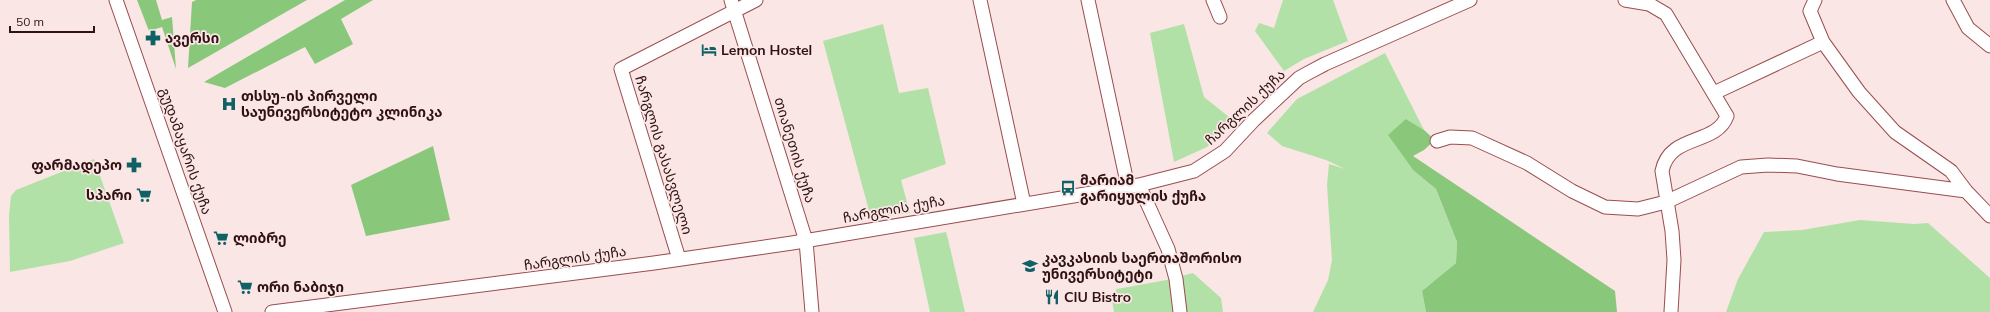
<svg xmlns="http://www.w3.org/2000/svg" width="1990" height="312" viewBox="0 0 1990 312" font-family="Mulish,'Noto Sans Georgian',sans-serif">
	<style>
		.green { fill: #b2e1a8 }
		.forest { fill: #89c87b }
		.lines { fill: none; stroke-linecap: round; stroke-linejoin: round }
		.minor-casing { stroke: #9a4d4e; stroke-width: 15 }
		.minor { stroke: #fff; stroke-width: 13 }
		.labels { text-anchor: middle; stroke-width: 3.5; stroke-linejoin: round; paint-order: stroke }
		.poi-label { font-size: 14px; font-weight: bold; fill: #311112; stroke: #f9e6e5; text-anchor: start }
		.street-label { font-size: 14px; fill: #311112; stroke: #f9e6e5 }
	</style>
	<rect width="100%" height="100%" fill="#f9e6e5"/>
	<path class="green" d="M1283 0H1333L1348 41 1304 59 1284 71 1255 31 1259 23 1274 28Z
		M883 24 899 93 928 88 946 164 901 180 910 213 871 218 823 41Z
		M1184 24 1204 97 1234 121 1207 147 1174 162 1150 33Z
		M1385 53 1424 130 1406 119 1414 171 1436 189 1457 242 1456 263 1422 291 1426 312H1313L1328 280 1332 260 1327 185 1329 164 1345 169 1326 160 1282 146 1267 133 1297 99Z
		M94 159 124 243 70 261 10 272 9 216 11 196 16 190Z
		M1860 220 1914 224 1928 223 1990 278V312H1726L1738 279 1764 232 1802 230Z
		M946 232 948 239 965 312H930L914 238Z
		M1193 273 1221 298 1223 312H1184L1181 276Z
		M1172 279 1173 312H1114L1111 295 1117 289Z"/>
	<path class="forest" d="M137 0H156L162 20 172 17 176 69 162 27 149 31Z
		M196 0H307L188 68 192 2Z
		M345 0H373L341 19 353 44 315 64 305 47 225 88 204 82Z
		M1406 119 1424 130 1435 140 1424 150 1413 156 1615 291 1617 312H1426L1422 291 1456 263 1457 242 1436 189 1414 171 1388 135Z
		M433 146 450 220 366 236 351 185Z"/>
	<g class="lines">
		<g class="minor-casing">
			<path id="minor" d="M116 0 225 312
				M731 0 806 241 812 312
				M980 0 1024 204
				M1088 0 1128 187
				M1213 0 1220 17
				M1625 0 1649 4 1666 14 1727 116C1716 146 1670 133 1662 171L1672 231 1674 260 1671 312
				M1815 0 1810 11 1823 42 1859 92 1895 132 1951 171 1966 191 1990 216
				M1953 0 1968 28 1990 46
				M1714 93 1823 42
				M1437 141 1450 137 1472 138 1527 163 1572 191 1605 207 1638 209 1666 202 1741 167 1768 165 1797 166 1837 174 1966 191
				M1139 185 1168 249 1176 279 1180 312
				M679 259 621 69 756 0
				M272 312 654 263 792 243 1139 185 1194 171 1225 151 1254 120 1299 78 1308 73 1325 64 1470 0"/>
		</g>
		<use href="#minor" class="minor"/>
	</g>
	<defs>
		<g id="pharmacy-bare" transform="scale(1.2)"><path d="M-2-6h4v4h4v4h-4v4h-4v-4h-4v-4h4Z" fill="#106165" stroke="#f9e6e5" stroke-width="2.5" paint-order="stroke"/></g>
		<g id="hotel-bare" transform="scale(1.2)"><path d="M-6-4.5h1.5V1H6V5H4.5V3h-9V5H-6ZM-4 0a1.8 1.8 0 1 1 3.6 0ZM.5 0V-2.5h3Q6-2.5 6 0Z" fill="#106165" stroke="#f9e6e5" stroke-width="2.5" paint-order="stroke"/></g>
		<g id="hospital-bare" transform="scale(1.2)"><path d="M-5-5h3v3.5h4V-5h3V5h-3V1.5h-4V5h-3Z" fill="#106165" stroke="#f9e6e5" stroke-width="2.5" paint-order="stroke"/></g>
		<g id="bus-bare" transform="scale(1.2)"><path d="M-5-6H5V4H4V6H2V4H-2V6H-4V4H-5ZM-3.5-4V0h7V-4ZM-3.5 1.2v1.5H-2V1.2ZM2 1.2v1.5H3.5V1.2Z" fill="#106165" stroke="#f9e6e5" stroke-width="2.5" paint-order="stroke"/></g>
		<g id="supermarket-bare" transform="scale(1.2)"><path d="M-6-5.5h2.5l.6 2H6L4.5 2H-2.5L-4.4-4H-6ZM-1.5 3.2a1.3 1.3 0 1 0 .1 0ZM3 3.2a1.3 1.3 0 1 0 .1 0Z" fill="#106165" stroke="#f9e6e5" stroke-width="2.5" paint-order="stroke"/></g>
		<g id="university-bare" transform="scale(1.2)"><path d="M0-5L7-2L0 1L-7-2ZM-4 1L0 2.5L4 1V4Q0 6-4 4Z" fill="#106165" stroke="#f9e6e5" stroke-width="2.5" paint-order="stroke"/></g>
		<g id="restaurant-bare" transform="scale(1.2)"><path d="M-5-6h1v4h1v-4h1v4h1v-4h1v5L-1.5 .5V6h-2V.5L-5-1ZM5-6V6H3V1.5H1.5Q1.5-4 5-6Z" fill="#106165" stroke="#f9e6e5" stroke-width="2.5" paint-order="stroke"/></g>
	</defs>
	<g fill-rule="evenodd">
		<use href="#pharmacy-bare" x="153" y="38"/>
		<use href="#hotel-bare" x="709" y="50"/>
		<use href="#hospital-bare" x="229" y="104"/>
		<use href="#pharmacy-bare" x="134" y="165"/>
		<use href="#bus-bare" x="1068" y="188"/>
		<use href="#supermarket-bare" x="144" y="195"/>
		<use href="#supermarket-bare" x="221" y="238"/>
		<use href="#university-bare" x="1030" y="266"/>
		<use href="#supermarket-bare" x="245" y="287"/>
		<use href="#restaurant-bare" x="1052" y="297"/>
	</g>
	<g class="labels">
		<g class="poi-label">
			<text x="165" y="43">ავერსი</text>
			<text x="721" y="55">Lemon Hostel</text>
			<text x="241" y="101">თსსუ-ის პირველი<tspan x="241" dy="16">საუნივერსიტეტო კლინიკა</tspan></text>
			<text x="122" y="170" text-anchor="end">ფარმადეპო</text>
			<text x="1080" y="185">მარიამ<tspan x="1080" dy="16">გარიყულის ქუჩა</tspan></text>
			<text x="132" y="200" text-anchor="end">სპარი</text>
			<text x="233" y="243">ლიბრე</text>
			<text x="1042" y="263">კავკასიის საერთაშორისო<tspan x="1042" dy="16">უნივერსიტეტი</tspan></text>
			<text x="257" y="292">ორი ნაბიჯი</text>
			<text x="1064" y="302">CIU Bistro</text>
		</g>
		<g class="street-label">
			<text transform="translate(1245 107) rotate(-43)" y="5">ჩარგლის ქუჩა</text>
			<text transform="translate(795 150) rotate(73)" y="5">თიანეთის ქუჩა</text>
			<text transform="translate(186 151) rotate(71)" y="5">გუდამაყარის ქუჩა</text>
			<text transform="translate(664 155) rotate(73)" y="5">ჩარგლის გასასვლელი</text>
			<text transform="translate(894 209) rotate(-10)" y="5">ჩარგლის ქუჩა</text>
			<text transform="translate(575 258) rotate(-8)" y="5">ჩარგლის ქუჩა</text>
		</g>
	</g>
	<path d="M10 26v6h84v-6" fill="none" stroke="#311112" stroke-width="2"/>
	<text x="16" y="26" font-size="12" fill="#311112" stroke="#f9e6e5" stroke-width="3" paint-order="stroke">50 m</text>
</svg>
